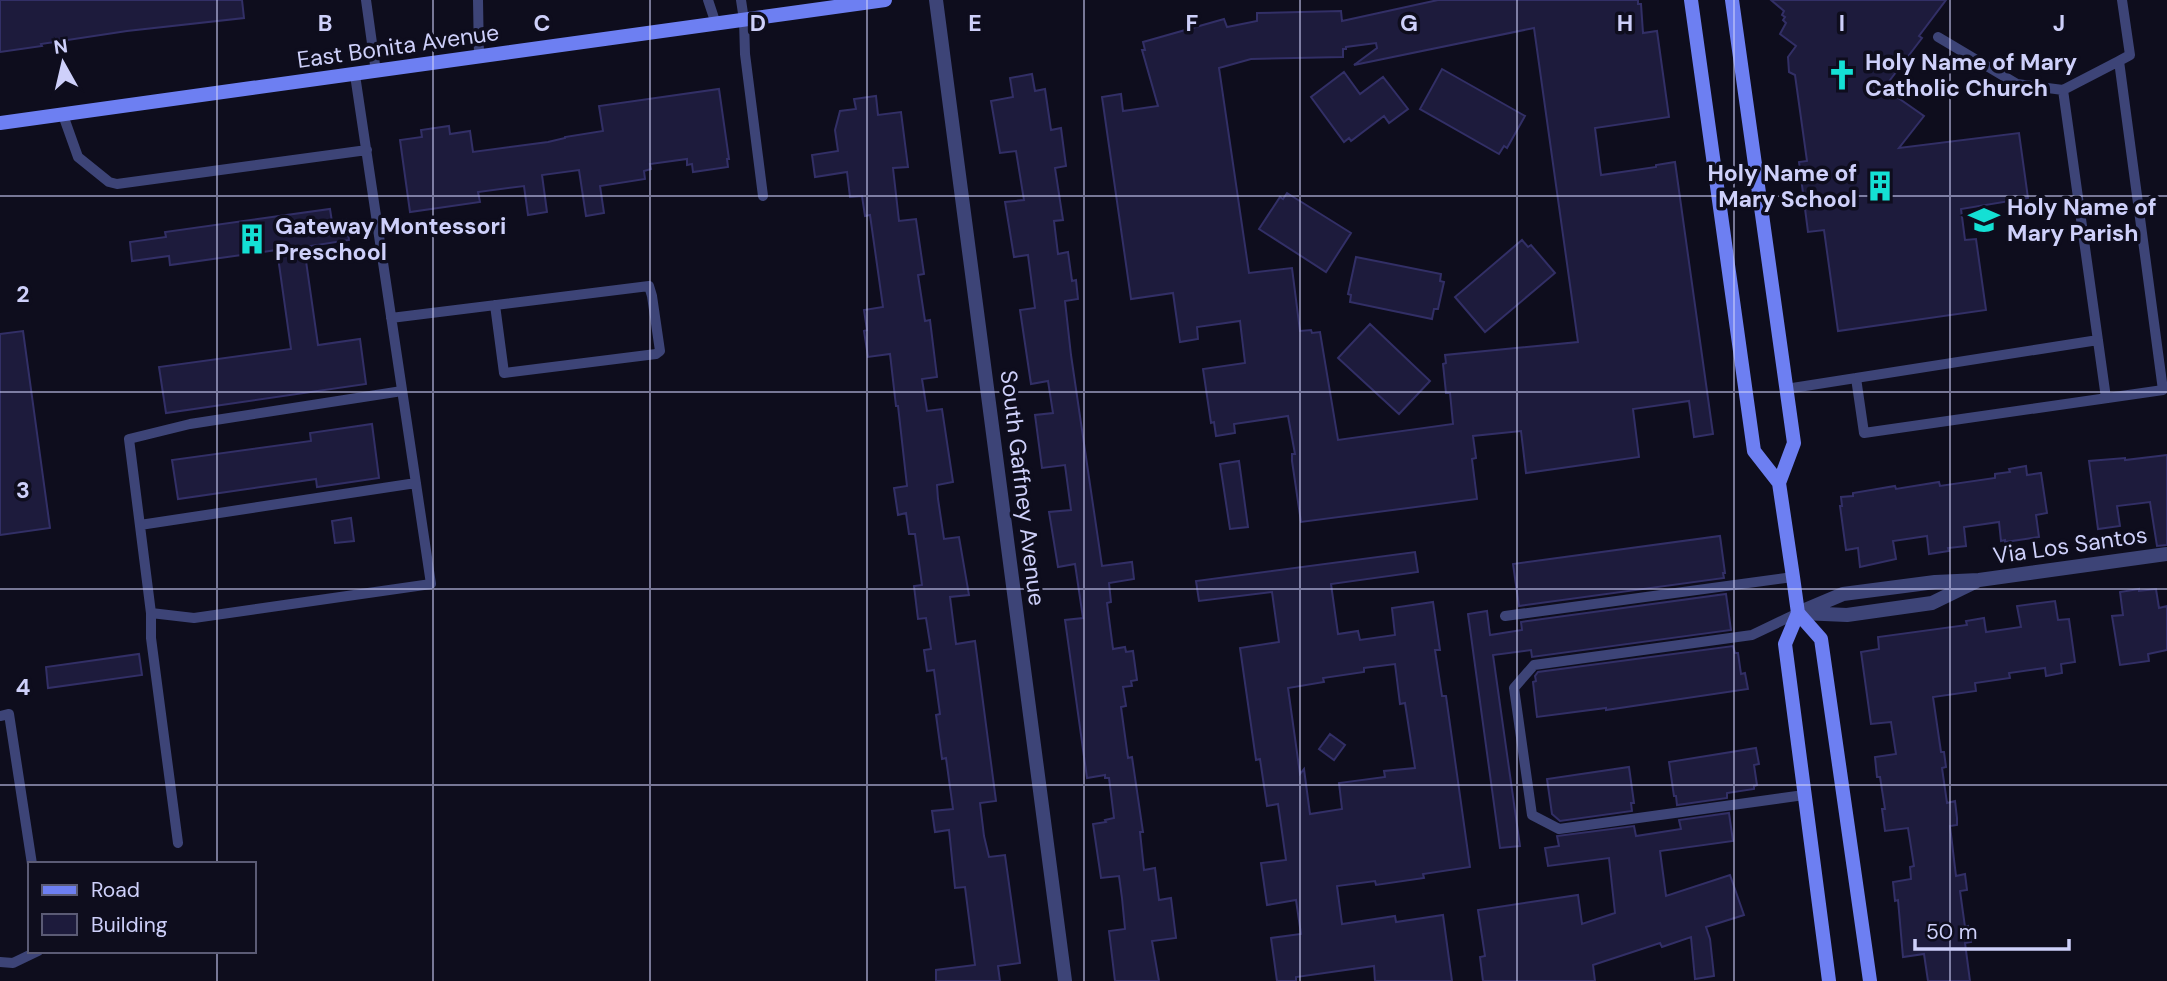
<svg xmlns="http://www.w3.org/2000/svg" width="2167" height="981" viewBox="0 0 2167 981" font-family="'DM Sans',sans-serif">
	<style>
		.building { fill: #1d1b3c; stroke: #322f66; stroke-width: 2; fill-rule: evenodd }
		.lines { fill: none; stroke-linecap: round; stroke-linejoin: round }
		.service { stroke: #3d4477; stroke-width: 10 }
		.minor { stroke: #3d4477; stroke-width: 14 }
		.secondary { stroke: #6d7ff2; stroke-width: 14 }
		.grid { fill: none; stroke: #ced0fa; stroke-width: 2; stroke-opacity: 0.55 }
		.labels { text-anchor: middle; stroke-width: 7; stroke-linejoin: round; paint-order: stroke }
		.street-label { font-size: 23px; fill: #ced0fa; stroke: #0e0d1d }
		.poi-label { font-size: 23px; font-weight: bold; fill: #ced0fa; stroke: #0e0d1d; text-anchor: start }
		.grid-label { font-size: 23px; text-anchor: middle; font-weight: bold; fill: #ced0fa; stroke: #0e0d1d; stroke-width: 7; stroke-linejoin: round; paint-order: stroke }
	</style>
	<rect width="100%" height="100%" fill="#0e0d1d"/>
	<path class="building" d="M0 0H242L244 18 127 31 41 44 42 46 0 52Z
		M1438 0H1638V4H1641L1643 33 1657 31 1669 117 1595 128 1601 175 1656 167V165L1675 162 1713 434 1694 437 1689 401 1633 409 1639 457 1526 473 1521 431 1473 436 1476 458 1472 459 1477 499 1301 522 1292 461V454H1295L1288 416 1234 424 1235 433 1216 436 1214 422 1211 423 1203 369 1245 363 1240 321 1197 327 1198 339 1180 342 1173 293 1131 299 1102 97 1121 94 1123 111 1158 106 1142 50H1145L1143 42 1224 19 1227 27 1257 21V13L1341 11 1342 21ZM1534 28 1578 342 1445 355 1446 363 1443 364 1446 393H1450L1453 424 1338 440 1320 332 1312 333 1311 330 1300 331 1292 268 1249 273 1219 68 1251 59 1343 57V49H1346V47L1376 43 1377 48 1354 65Z
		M1771 0H1946L1919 36 1922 38 1884 88 1924 116 1899 148 2019 133 2028 198 1961 209 1965 240 1976 239 1986 310 1838 331 1824 230 1808 232 1799 162 1807 161 1795 75 1789 72 1788 57 1796 46 1780 34 1786 23 1783 20 1785 17 1782 15 1784 11Z
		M1442 69 1525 116 1507 148 1504 146 1499 154 1420 109Z
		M1344 72 1360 94 1383 77 1408 109 1389 123 1384 116 1351 141 1349 138 1344 142 1311 97Z
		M1032 74 1035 91 1045 89 1051 130 1061 128 1066 166 1055 168 1063 220 1054 221 1058 254 1068 252 1072 281 1076 280 1078 299 1065 301 1071 355 1102 566 1132 562 1134 579 1109 583 1111 602 1107 603 1113 649 1125 647 1126 652 1133 651 1137 680 1131 681 1132 686 1123 687 1126 706 1121 707 1128 758 1132 757 1143 832H1140L1144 870 1155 868 1159 900 1171 898 1176 938 1152 941 1159 981H1115L1109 931 1125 929 1122 898 1119 876 1101 878 1093 824 1106 822 1105 820 1114 818 1109 778H1105V775L1087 778 1065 620 1083 618 1075 564 1058 567 1049 512 1071 510 1065 465 1042 468 1035 415 1053 413 1048 381 1031 384 1020 310 1035 308 1028 255 1014 257 1005 202 1024 200 1016 151 1000 153 991 101 1013 97 1010 78Z
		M719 89 729 159H727L728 167 693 172 692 164 687 165V159L650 164 651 169 644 171 645 179 600 186 604 213 586 216 579 170 542 175 547 212 528 215 524 186 478 192 480 202 410 212 400 140 422 137 421 130 449 126 450 134 470 131 473 152 548 142 565 138V137L603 131 599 106Z
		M876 96 878 115 901 112 908 167 893 168 899 221 916 219 924 274 918 275 925 321 930 320 937 377 922 379 927 411 942 409 953 482 937 485 938 499 944 539 959 537 969 595 950 597 956 644 975 641 996 801 980 803 984 836 989 857 1005 855 1020 963 998 966 1000 981H936V970L975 965 965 887 955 888 949 830 935 832 932 811 953 809 946 758 942 759 936 715 940 714 934 670 927 671 924 650 931 649 926 618 918 619 914 586 922 585 915 534H909L906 513 898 515 894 488 907 486 898 406H896L890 354 868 357 864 331 867 330 864 310 883 307 870 215 865 216 862 196 850 197 847 172 815 177 812 155 838 151 835 130 840 111 856 109 854 99Z
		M1287 193 1351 233 1326 272 1259 229 1280 197 1283 199Z
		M330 209 332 222 346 220 349 240 304 247 318 345 360 339 366 384 166 413 159 367 291 349 277 250 170 265 169 256 132 261 130 242 166 237 165 232Z
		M1522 240 1528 247 1531 245 1555 273 1485 332 1455 297Z
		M1356 257 1441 274 1440 281 1444 282 1438 309H1434L1432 319 1350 302 1351 295 1348 294Z
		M1370 324 1430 381 1399 414 1338 358Z
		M23 331 50 528 0 535V334Z
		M372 424 379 478 317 487 316 479 178 499 172 460 311 441 310 433Z
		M2167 455V545L2157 546 2150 502 2117 506 2120 526 2098 529 2089 461 2125 458V460Z
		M1239 461 1248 527 1230 529 1220 464Z
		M2026 466 2027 475 2041 473 2047 513 2036 515 2039 537 2005 542V540L2001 541 1999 522 1964 527 1966 546 1948 548 1949 551 1929 554 1927 536 1893 541 1896 559 1860 567 1858 548 1846 550 1840 506H1842L1841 497 1853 496V493L1895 486 1896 489 1939 482 1940 486 1995 478V474L2010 472 2009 469Z
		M351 518 354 541 335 543 332 521Z
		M1720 536 1725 573H1723L1724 578 1519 606 1513 564Z
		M1415 552 1418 572 1331 584 1338 634 1358 631 1360 640 1395 635 1392 608 1433 602 1440 650H1435L1442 696H1446L1470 867 1423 874 1424 878 1376 885 1375 881 1337 886 1342 924 1395 916 1396 922 1443 915 1452 981H1375L1374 966 1296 977V981H1277L1271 938 1301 934 1296 900 1267 905 1261 863 1286 860 1278 804 1267 806 1260 759 1256 760 1240 648 1279 642 1272 592 1199 601 1196 581ZM1395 664 1400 704 1405 703 1415 768 1384 771 1385 777 1339 783 1342 809 1310 814 1304 769 1300 774 1288 688 1324 682 1323 678 1364 672V668Z
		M2139 589V591L2156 589 2159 608 2167 606V650L2148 654 2149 661 2120 665 2112 616 2123 615 2120 592Z
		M1726 594 1731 630 1532 657 1531 650 1493 655 1520 846 1500 848 1468 614 1487 611 1490 635 1522 630 1521 622Z
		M2055 601 2058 620 2069 619 2075 662 2061 664 2062 673 2046 676 2045 668 2009 673 2010 678 1975 683 1976 691 1933 697 1941 752H1944L1946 767 1942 768 1947 803 1955 801 1957 818V825L1950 826 1956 876 1965 874 1967 890 1960 891 1965 927 1968 926 1971 942 1965 943 1970 981H1928L1924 954 1903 957 1898 900 1895 901 1893 882 1911 879 1910 867 1914 866 1908 828 1885 831 1882 809H1885L1880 777H1877L1875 757 1896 754 1891 722 1871 724 1861 652 1879 649 1878 637 1967 625 1966 621 1984 618 1986 632 2021 627 2017 606Z
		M1733 646 1735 653H1738L1741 674 1745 673 1748 689 1606 710V708L1537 717 1533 682 1536 681 1535 676 1538 672Z
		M139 654 142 675 48 688 46 667Z
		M1330 734 1345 745 1334 760 1319 749Z
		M1756 748 1759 764 1754 765 1757 785 1754 786V789L1727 793V798L1677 805 1676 796H1674L1669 762Z
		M1629 767 1634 803H1631L1632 811 1560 821 1552 814 1547 779Z
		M1729 813 1733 841 1660 851 1666 896 1730 875 1744 915 1706 927 1710 939 1714 976 1695 979 1691 937 1662 947 1660 943 1593 965 1595 981H1483L1480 957 1485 956 1478 910 1578 895 1582 924 1615 913 1609 858 1548 866 1545 848 1559 846 1557 836 1634 826 1636 836 1681 829 1679 820Z"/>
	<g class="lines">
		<path class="service" d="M366 0 376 72
			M478 0 479 58
			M708 0 716 24
			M741 0 744 20 745 54 763 196
			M1938 37 2017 84 2063 90
			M2119 61 2130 55 2122 0
			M63 115 78 157 109 182 117 184 367 150
			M391 318 649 286 652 296 660 351 656 354 504 373 495 305
			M1856 378 1864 433 2163 390 2119 61 2063 90 2106 398
			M1786 389 2098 340
			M140 525 416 483
			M151 613 129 439 190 424 402 391
			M1798 613 1752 635 1534 665 1514 688 1532 815 1559 829 1804 795
			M1505 616 1793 577
			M0 716 9 714 32 864
			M178 843 151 638V613L194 618 431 584 355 75
			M0 962 13 963 38 951"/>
		<path class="minor" d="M936 0 1065 981
			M1798 613 1843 594 1935 582 1979 580 2167 554
			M1801 613 1847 615 1932 603 1975 582"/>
		<path class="secondary" d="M1691 0 1754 451 1779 483 1793 577 1798 613 1785 644 1829 981
			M1732 0 1794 443 1779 483
			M0 123 885 0
			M1798 613 1821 639 1870 981"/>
	</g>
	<path class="grid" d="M217 0V864M433 0V981M650 0V981M867 0V981M1084 0V981M1300 0V981M1517 0V981M1734 0V981M1950 0V981M0 196H2167M0 392H2167M0 589H2167M0 785H2167M217 951V981"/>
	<defs>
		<g id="church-bare" transform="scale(2.415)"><path d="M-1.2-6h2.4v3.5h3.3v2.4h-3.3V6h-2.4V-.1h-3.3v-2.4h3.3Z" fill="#14e0d4" stroke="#0e0d1d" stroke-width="2.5" paint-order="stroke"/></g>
		<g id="building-bare" transform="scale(2.415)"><path d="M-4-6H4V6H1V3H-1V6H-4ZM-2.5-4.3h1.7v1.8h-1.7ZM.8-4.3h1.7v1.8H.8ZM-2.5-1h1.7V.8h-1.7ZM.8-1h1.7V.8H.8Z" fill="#14e0d4" stroke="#0e0d1d" stroke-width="2.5" paint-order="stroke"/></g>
		<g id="school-bare" transform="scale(2.415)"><path d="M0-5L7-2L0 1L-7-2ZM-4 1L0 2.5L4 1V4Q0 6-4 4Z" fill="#14e0d4" stroke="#0e0d1d" stroke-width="2.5" paint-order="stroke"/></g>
	</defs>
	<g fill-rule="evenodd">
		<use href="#church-bare" x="1842" y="75"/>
		<use href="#building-bare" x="1880" y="186"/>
		<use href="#school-bare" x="1984" y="220"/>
		<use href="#building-bare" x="252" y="239"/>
	</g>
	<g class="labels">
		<g class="street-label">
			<text transform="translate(398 46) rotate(-8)" y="8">East Bonita Avenue</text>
			<text transform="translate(1023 488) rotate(83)" y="8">South Gaffney Avenue</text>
			<text transform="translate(2070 545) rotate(-8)" y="8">Via Los Santos</text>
		</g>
		<g class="poi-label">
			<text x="1865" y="70">Holy Name of Mary<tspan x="1865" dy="26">Catholic Church</tspan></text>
			<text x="1857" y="181" text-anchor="end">Holy Name of<tspan x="1857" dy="26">Mary School</tspan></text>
			<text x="2007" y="215">Holy Name of<tspan x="2007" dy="26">Mary Parish</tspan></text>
			<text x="275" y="234">Gateway Montessori<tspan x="275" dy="26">Preschool</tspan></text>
		</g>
	</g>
	<g class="grid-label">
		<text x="325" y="31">B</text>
		<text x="542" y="31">C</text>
		<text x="758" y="31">D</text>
		<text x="975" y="31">E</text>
		<text x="1192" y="31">F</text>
		<text x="1409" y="31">G</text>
		<text x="1625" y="31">H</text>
		<text x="1842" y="31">I</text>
		<text x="2059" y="31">J</text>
		<text x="23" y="302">2</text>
		<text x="23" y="498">3</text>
		<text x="23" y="695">4</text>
	</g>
	<rect x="28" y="862" width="228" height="91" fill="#0e0d1d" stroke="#5b5b75" stroke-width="2"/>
	<rect x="42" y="885" width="35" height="10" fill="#6d7ff2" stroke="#5b5b75" stroke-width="2"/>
	<text x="91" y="897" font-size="21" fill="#ced0fa">Road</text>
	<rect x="42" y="914" width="35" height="21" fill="#1d1b3c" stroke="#5b5b75" stroke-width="2"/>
	<text x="91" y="932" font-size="21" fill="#ced0fa">Building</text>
	<g transform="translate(63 63) rotate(352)" stroke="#0e0d1d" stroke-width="5" paint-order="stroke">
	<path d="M0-5L12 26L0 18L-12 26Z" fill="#ced0fa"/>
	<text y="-10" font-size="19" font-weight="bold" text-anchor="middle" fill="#ced0fa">N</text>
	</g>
	<path d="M1915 939v10h154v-10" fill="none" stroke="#ced0fa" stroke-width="3.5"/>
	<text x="1926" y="939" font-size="21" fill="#ced0fa" stroke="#0e0d1d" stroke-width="5" paint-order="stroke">50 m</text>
</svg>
